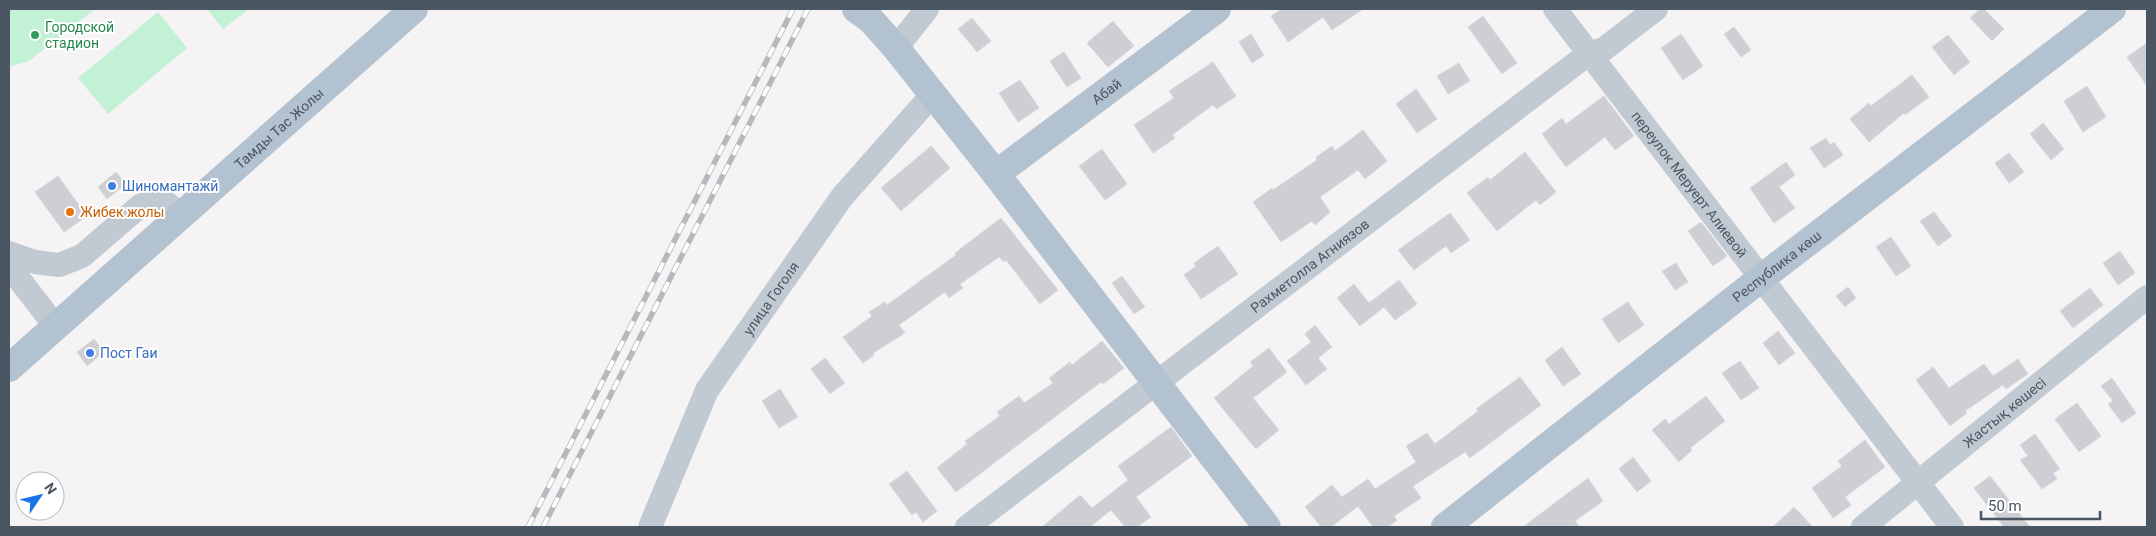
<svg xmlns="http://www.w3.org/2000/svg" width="2156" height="536" viewBox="0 0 2156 536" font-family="Roboto,sans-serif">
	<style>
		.green { fill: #c3f1d5 }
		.building { fill: #cdcfd5; stroke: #d7d9de }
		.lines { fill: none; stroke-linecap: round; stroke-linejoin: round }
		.minor { stroke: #c1cad2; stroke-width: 24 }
		.major { stroke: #b3c2d1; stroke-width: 28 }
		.rail-casing { stroke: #b5b8bd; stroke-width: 5.5 }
		.rail { stroke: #fff; stroke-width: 4; stroke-dasharray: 11; stroke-linecap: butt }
		.leisure-dot { fill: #2e9e5b; stroke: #fff; stroke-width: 2 }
		.shop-dot { fill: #3f7fe0; stroke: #fff; stroke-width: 2 }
		.food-dot { fill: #e8710a; stroke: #fff; stroke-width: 2 }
		.labels { text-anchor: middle; stroke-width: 4; stroke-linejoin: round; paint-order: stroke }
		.leisure-label { font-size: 14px; fill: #27864d; stroke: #fff; text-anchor: start }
		.street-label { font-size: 14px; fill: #4a5661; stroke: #fff }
		.shop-label { font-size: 14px; fill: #366cbe; stroke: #fff; text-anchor: start }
		.food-label { font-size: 14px; fill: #c56008; stroke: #fff; text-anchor: start }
	</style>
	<rect width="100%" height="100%" fill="#f5f3f3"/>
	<path class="green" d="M9 9H95L29 61 9 67Z
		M207 9H249L223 29Z
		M158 12 187 48 108 114 78 78Z"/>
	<path class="building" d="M1282 9H1363L1332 30 1323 17 1288 42 1271 16Z
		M1980 9H1984L2004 29 1992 41 1970 18Z
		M1483 16 1517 63 1502 74 1468 27Z
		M972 18 991 41 977 52 958 29Z
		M1113 21 1134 46 1108 67 1087 43Z
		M1734 27 1751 50 1741 57 1724 34Z
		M1251 34 1264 55 1252 63 1239 42Z
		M1681 34 1703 66 1683 80 1661 48Z
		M1948 35 1970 62 1954 75 1932 47Z
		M2147 43V86L2127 57Z
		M1064 52 1081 78 1067 87 1050 61Z
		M1213 62 1236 96 1217 109 1213 105 1172 135 1175 138 1153 153 1134 125 1174 98 1169 91Z
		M1459 63 1470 81 1448 94 1437 76Z
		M1912 75 1929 97 1905 115 1904 113 1869 142 1850 119 1869 103 1871 106Z
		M1020 80 1039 108 1018 122 999 93Z
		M2087 86 2106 117 2083 132 2064 101Z
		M1416 89 1437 119 1417 133 1396 104Z
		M1604 96 1634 136 1615 150 1605 137 1566 167 1542 134 1562 118 1566 124Z
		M2043 123 2064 149 2051 160 2030 134Z
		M1363 130 1387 161 1365 179 1358 170 1320 197 1330 212 1315 225 1312 221 1281 242 1253 202 1272 188 1273 190 1317 160 1316 157 1332 146 1335 151Z
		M1826 138 1830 145 1834 142 1843 155 1824 168 1810 148Z
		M931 146 950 168 901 211 881 188Z
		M1102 149 1127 184 1105 200 1079 166Z
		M1525 152 1556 192 1540 205 1536 200 1497 231 1467 193 1488 177 1490 180Z
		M2009 153 2024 172 2009 183 1995 163Z
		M1786 162 1795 175 1779 187 1795 208 1774 223 1750 188Z
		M116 172 126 184 107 199 98 187Z
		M58 176 87 216 64 232 35 192Z
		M1934 212 1952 236 1938 246 1920 221Z
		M1450 213 1470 240 1451 253 1446 246 1414 270 1398 250Z
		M1001 218 1058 290 1040 304 1006 260 1004 262 999 257 960 284 963 288 949 298 945 292 899 325 905 333 873 353 874 355 863 363 843 337 872 316 869 312 885 302 887 305 956 255 955 253Z
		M1701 222 1727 256 1713 266 1688 231Z
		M1891 237 1911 266 1896 276 1876 247Z
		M1218 246 1238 274 1201 299 1184 275 1196 266 1194 263Z
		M2120 251 2135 273 2118 285 2103 263Z
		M1676 263 1688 282 1675 290 1662 271Z
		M1122 276 1145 307 1134 314 1112 283Z
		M1399 280 1417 304 1395 320 1384 307 1360 326 1337 298 1354 284 1369 303Z
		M1848 287 1856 298 1845 307 1836 296Z
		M2090 288 2103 305 2073 328 2060 311Z
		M1628 302 1644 325 1618 343 1602 319Z
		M1315 325 1332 347 1318 358 1327 369 1306 385 1287 361 1311 342 1305 334Z
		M1778 331 1795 353 1779 365 1763 343Z
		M94 339 104 352 87 366 77 352Z
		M1102 341 1124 368 1103 384 1101 382 956 492 937 468 967 444 965 441 1000 416 997 412 1019 396 1024 403 1053 383 1049 378 1070 362 1072 365Z
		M1562 347 1581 374 1563 386 1545 360Z
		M1269 348 1287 372 1253 398 1279 430 1256 449 1214 398 1253 366 1250 362Z
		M825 358 845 383 830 394 811 369Z
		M2018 359 2028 374 2006 389 2003 385 1965 411 1967 413 1950 426 1916 380 1933 367 1949 388 1984 364 1993 376Z
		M1740 361 1759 388 1741 400 1722 373Z
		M1520 377 1541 405 1470 458 1465 452 1413 486 1421 498 1394 516 1397 520 1388 527H1373L1358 506 1331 527H1321L1305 507 1332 485 1342 497 1368 479 1375 489 1416 462 1406 446 1427 433 1435 444 1478 411 1476 409Z
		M2112 378 2136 413 2122 423 2108 404 2113 401 2101 386Z
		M780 389 798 417 779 428 762 401Z
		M1706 396 1725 421 1690 448 1692 450 1679 462 1652 430 1665 419 1669 424Z
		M2077 403 2101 436 2079 452 2055 419Z
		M1171 427 1192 456 1136 497 1151 517 1137 527H1125L1111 510 1090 527H1042L1080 495 1092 508 1128 480 1118 466Z
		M2035 434 2060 469 2053 473 2057 479 2042 489 2020 460 2028 456 2020 445Z
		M1865 440 1885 467 1845 497 1851 505 1833 518 1812 488 1842 466 1838 461Z
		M1633 457 1651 481 1637 492 1619 469Z
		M907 471 937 511 923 522 916 512 912 515 889 484Z
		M1990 476 2030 527H2004L1974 488Z
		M1588 478 1603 501 1575 521 1580 527H1523Z
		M1794 507 1813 527H1773Z"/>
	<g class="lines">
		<g class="minor">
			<path id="s1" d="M1555 9 1952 527"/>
			<path d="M896 48 927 9"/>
			<path d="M9 253 35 262 59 265 82 256 140 206 159 197 181 215"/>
			<path d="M9 266 56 327"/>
			<path id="s2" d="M650 527 707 390 842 197 932 95"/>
			<path id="s3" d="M967 527 1588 54 1604 49 1656 9"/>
			<path id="s4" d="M1863 527 2147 297"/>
		</g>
		<g class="major">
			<path d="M856 9 870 19 896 48 996 174 1267 527"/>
			<path id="s5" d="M996 174 1217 9"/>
			<path id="s6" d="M9 368 414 9"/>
			<path id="s7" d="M1445 527 1760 279 2112 9"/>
		</g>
		<g class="rail-casing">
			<path id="rail" d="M528 527 793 9
				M543 527 808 9"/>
		</g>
		<use href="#rail" class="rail"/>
	</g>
	<circle class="leisure-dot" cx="35" cy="35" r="5"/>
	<g class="shop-dot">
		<circle cx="112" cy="186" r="5"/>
		<circle cx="90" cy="353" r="5"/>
	</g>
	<circle class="food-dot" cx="70" cy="212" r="5"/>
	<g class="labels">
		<g class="leisure-label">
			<text x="45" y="32">Городской<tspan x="45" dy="16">стадион</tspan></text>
		</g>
		<g class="street-label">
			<text dy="5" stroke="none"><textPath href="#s5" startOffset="138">Абай</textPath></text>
			<text dy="5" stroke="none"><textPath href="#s6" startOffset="361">Тамды Тас Жолы</textPath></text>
			<text dy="5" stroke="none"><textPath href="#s1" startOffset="221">переулок Меруерт Алиевой</textPath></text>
			<text dy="5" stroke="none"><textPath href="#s3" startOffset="431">Рахметолла Агниязов</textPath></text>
			<text dy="5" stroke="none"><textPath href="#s7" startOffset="422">Республика көш</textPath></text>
			<text dy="5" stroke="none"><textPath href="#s2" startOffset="260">улица Гоголя</textPath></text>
			<text dy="5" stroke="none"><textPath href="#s4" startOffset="182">Жастық көшесі</textPath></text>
		</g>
		<g class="shop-label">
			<text x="122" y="191">Шиномантажй</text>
			<text x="100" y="358">Пост Гаи</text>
		</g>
		<g class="food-label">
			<text x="80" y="217">Жибек жолы</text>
		</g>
	</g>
	<rect width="2156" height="536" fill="none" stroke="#4a5661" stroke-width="20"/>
	<g transform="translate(40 496) rotate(55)"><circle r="24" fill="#ffffff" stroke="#b7bbc0"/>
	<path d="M0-4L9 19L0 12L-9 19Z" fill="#1a73e8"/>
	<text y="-8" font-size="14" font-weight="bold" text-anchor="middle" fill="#4a5661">N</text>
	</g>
	<path d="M1981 511v8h119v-8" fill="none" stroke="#4a5661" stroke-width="2.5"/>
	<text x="1988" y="511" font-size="15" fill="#4a5661" stroke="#ffffff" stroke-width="4" paint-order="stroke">50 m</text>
</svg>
